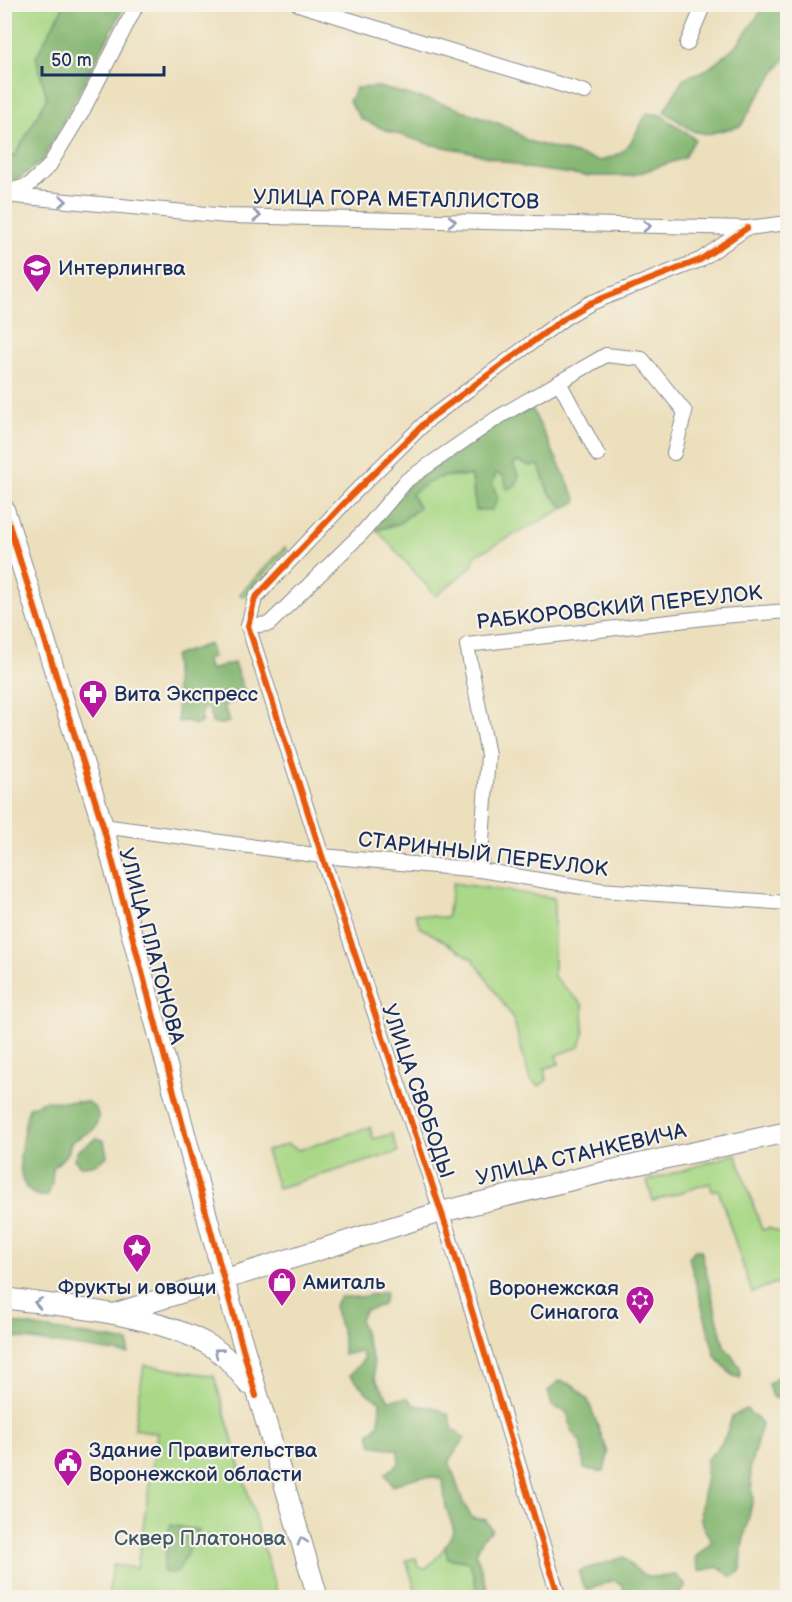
<svg xmlns="http://www.w3.org/2000/svg" width="792" height="1602" viewBox="0 0 792 1602" font-family="'Balsamiq Sans',sans-serif">
	<style>
		.green { fill: #a9d886; stroke: #628472; stroke-width: 1.5 }
		.forest { fill: #86b873; stroke: #507468; stroke-width: 1.5 }
		.lines { fill: none; stroke-linecap: round; stroke-linejoin: round }
		.street-casing { stroke: #84878d; stroke-width: 16 }
		.secondary-casing { stroke: #84878d; stroke-width: 22 }
		.street { stroke: #fff; stroke-width: 14 }
		.secondary { stroke: #fff; stroke-width: 20 }
		.cycleway-casing { stroke: #f7f3e8; stroke-width: 10 }
		.cycleway { stroke: #e8590c; stroke-width: 6 }
		.oneway { stroke: #8d97ae }
		.labels { text-anchor: middle; stroke-width: 4.5; stroke-linejoin: round; paint-order: stroke }
		.street-label { font-size: 21px; fill: #1b2f5e; stroke: #f7f3e8 }
		.poi-label { font-size: 21px; fill: #1b2f5e; stroke: #f7f3e8; text-anchor: start }
		.park-label { font-size: 21px; fill: #3e5968; stroke: #f7f3e8 }
	</style>
	<rect width="100%" height="100%" fill="#f7f3e8"/>
	<filter id="ink" filterUnits="userSpaceOnUse"><feTurbulence type="fractalNoise" baseFrequency=".0167" numOctaves="2"/><feDisplacementMap in="SourceGraphic" scale="12" xChannelSelector="R" yChannelSelector="G"/><feConvolveMatrix kernelMatrix="1 2 1 2 8 2 1 2 1" color-interpolation-filters="sRGB"/></filter>
	<filter id="wash" filterUnits="userSpaceOnUse"><feTurbulence type="fractalNoise" baseFrequency=".008" numOctaves="4" result="noise"/><feDisplacementMap in="SourceGraphic" scale="24" xChannelSelector="R" yChannelSelector="G"/><feGaussianBlur stdDeviation="1.35" result="paint"/><feColorMatrix in="noise" values="0 0 0 0 0 0 0 0 0 0 0 0 0 0 0 0 0 1.4 0 .05"/><feComposite in="paint" operator="in"/></filter>
	<g filter="url(#wash)">
		<rect width="100%" height="100%" fill="#ecdfbc"/>
		<path class="green" d="M5 5H100L14 157 5 153Z
			M517 461 530 466 539 465 548 491 564 508 476 555 470 568 436 596 377 530 400 523 419 507 410 494C436 477 441 474 472 476L474 498 492 484 496 472 504 476Z
			M285 547 287 550 243 597 240 594Z
			M453 883 554 898V977L583 1005 584 1033 580 1047 556 1055 559 1064 544 1069 547 1080 539 1086 530 1080 513 1018 473 959 420 927 415 914 447 918Z
			M370 1127 373 1139 392 1134 398 1152 278 1188 266 1151 287 1144 299 1150Z
			M736 1154 762 1230 769 1228 787 1235V1294L775 1283 752 1293 718 1189 712 1191 710 1183 653 1201 647 1181Z
			M144 1365 214 1376 278 1597 108 1598 113 1565 137 1568 157 1433 134 1429Z
			M445 1547 448 1558 470 1562 477 1590 475 1597H418L406 1560 416 1558 418 1567 425 1569 434 1561Z"/>
		<path class="forest" d="M766 4 787 5V55L756 100 741 126 707 134 693 131 664 111 684 78 708 69 738 44Z
			M64 5H125L43 160 18 179 5 185V153L14 157 47 98 36 57Z
			M379 87 451 106 508 127 528 141 601 161 621 153 631 142 647 113 661 115 695 139 684 158 631 176H588L527 168 471 152 429 144 388 131 361 119 349 101 356 88Z
			M532 409 577 501 564 508 548 491 539 465 530 466 517 461 513 465 519 476 516 485 507 489 504 476 496 473 492 484 498 498 492 510H476L472 476C441 474 436 477 411 494L419 507 400 523 377 530 374 525 409 485 509 417Z
			M209 644 213 657 206 659 210 670 234 663 247 698 224 705 229 722 222 724 212 723 209 709 202 708 201 723 195 725 188 721 178 722 174 656Z
			M44 1101 88 1102 96 1109 99 1118 93 1130 71 1142 68 1153 53 1168 52 1183 48 1196C5 1200 23 1132 29 1107Z
			M97 1138 104 1141 107 1156C99 1164 91 1166 80 1166L74 1159 77 1151Z
			M695 1250H701L724 1346 740 1367V1378L732 1375 715 1356 689 1257Z
			M386 1292 383 1305 364 1311 360 1320 373 1361 375 1379 389 1400 408 1398 414 1405 437 1408 449 1415 453 1430 465 1438 449 1461 463 1502 472 1518 486 1520 492 1530 483 1538 476 1553 490 1597H475L477 1590 470 1562 448 1558 445 1547 454 1530 446 1507 443 1480C426 1473 409 1478 393 1486L385 1474 399 1464 398 1450 372 1445 369 1434 379 1424 380 1401 368 1394 350 1375 364 1359 361 1351 343 1355V1337L334 1306 340 1297H360Z
			M5 1322 129 1342 128 1354 5 1336Z
			M784 1373H787V1400L772 1397 768 1384Z
			M559 1381 573 1385 588 1400 608 1453 604 1472 584 1469 582 1444 572 1432 567 1412 552 1406 548 1391Z
			M746 1409 762 1423 750 1468 753 1499 742 1547 741 1570 732 1577 718 1567 699 1571 695 1558 712 1541C709 1536 704 1530 702 1524 697 1505 709 1482 706 1460 722 1445 727 1437 732 1416Z
			M170 1525 199 1530 177 1573 163 1572Z
			M624 1557C642 1579 649 1579 676 1575L686 1586 677 1597H626L622 1584 613 1580 587 1591 581 1582 579 1571Z"/>
	</g>
	<g filter="url(#ink)">
		<g class="lines">
			<g class="street-casing">
				<path id="street" d="M298 4 585 92
					M687 44 704 4
					M4 193 29 185 49 166 83 110 137 4
					M4 195 227 216 747 228 788 223
					M559 382 598 455
					M248 626 269 624 364 531 407 480 497 418 606 355 642 359 685 412 674 453
					M103 826 322 856 480 870 600 890 788 903
					M480 870 488 755 467 645 722 616 788 611
					M559 1598 448 1232 322 856 248 626 255 598 352 495 429 419 566 317 590 303 700 260 747 228"/>
			</g>
			<g class="secondary-casing">
				<path id="secondary" d="M4 509 103 826 224 1280 318 1598
					M4 1298C67 1307 155 1314 209 1345 225 1354 237 1369 248 1384
					M113 1314 441 1212 625 1167 788 1132"/>
			</g>
			<use href="#street" class="street"/>
			<use href="#secondary" class="secondary"/>
			<g class="cycleway-casing">
				<path id="cycleway" d="M4 509 103 826 224 1280 256 1396
					M559 1598 448 1232 322 856 248 626 255 598 352 495 429 419 566 317 590 303 700 260 747 228"/>
			</g>
			<use href="#cycleway" class="cycleway"/>
		</g>
		<defs><path id="oneway-chevron" d="M-2-3.5L2.5 0L-2 3.5" fill="none" stroke-width="1.6" stroke-linecap="round" stroke-linejoin="round" transform="scale(1.5)"/></defs>
		<g class="oneway">
			<use href="#oneway-chevron" transform="translate(63 201) rotate(5)"/>
			<use href="#oneway-chevron" transform="translate(257 216) rotate(1)"/>
			<use href="#oneway-chevron" transform="translate(452 221) rotate(1)"/>
			<use href="#oneway-chevron" transform="translate(647 226) rotate(1)"/>
			<use href="#oneway-chevron" transform="translate(38 1303) rotate(-171)"/>
			<use href="#oneway-chevron" transform="translate(218 1352) rotate(-141)"/>
			<use href="#oneway-chevron" transform="translate(302 1541) rotate(-107)"/>
		</g>
	</g>
	<defs>
		<g id="school-pin" transform="scale(1.5)"><path d="M0 17L-7.5 6A9.5 9.5 0 1 1 7.5 6Z" fill="#b5179e" stroke="#f7f3e8"/><path d="M0-5L7-2L0 1L-7-2ZM-4 1L0 2.5L4 1V4Q0 6-4 4Z" fill="#fff"/></g>
		<g id="pharmacy-pin" transform="scale(1.5)"><path d="M0 17L-7.5 6A9.5 9.5 0 1 1 7.5 6Z" fill="#b5179e" stroke="#f7f3e8"/><path d="M-2-6h4v4h4v4h-4v4h-4v-4h-4v-4h4Z" fill="#fff"/></g>
		<g id="sight-pin" transform="scale(1.5)"><path d="M0 17L-7.5 6A9.5 9.5 0 1 1 7.5 6Z" fill="#b5179e" stroke="#f7f3e8"/><path d="M0-6L1.8-2.2L6-1.7L2.9 1.2L3.7 5.4L0 3.3L-3.7 5.4L-2.9 1.2L-6-1.7L-1.8-2.2Z" fill="#fff"/></g>
		<g id="shop-pin" transform="scale(1.5)"><path d="M0 17L-7.5 6A9.5 9.5 0 1 1 7.5 6Z" fill="#b5179e" stroke="#f7f3e8"/><path d="M-5-2.5h2.3a2.7 3.5 0 0 1 5.4 0H5L5.5 6h-11ZM-1.5-2.5h3a1.5 2.3 0 0 0-3 0Z" fill="#fff"/></g>
		<g id="synagogue-pin" transform="scale(1.5)"><path d="M0 17L-7.5 6A9.5 9.5 0 1 1 7.5 6Z" fill="#b5179e" stroke="#f7f3e8"/><path d="M0-6.5L5.6 3.2H-5.6ZM0 6.5L5.6-3.2H-5.6Z" fill="#fff"/></g>
		<g id="civic-pin" transform="scale(1.5)"><path d="M0 17L-7.5 6A9.5 9.5 0 1 1 7.5 6Z" fill="#b5179e" stroke="#f7f3e8"/><path d="M-.6-6.5H3V-4.5H.6V-3L4-1V1h2V6H-6V1h2V-1L-.6-3ZM-1.2 2.5V6h2.4V2.5Z" fill="#fff"/></g>
	</defs>
	<g fill-rule="evenodd">
		<use href="#school-pin" x="37" y="268"/>
		<use href="#pharmacy-pin" x="93" y="694"/>
		<use href="#sight-pin" x="137" y="1248"/>
		<use href="#shop-pin" x="282" y="1282"/>
		<use href="#synagogue-pin" x="640" y="1300"/>
		<use href="#civic-pin" x="68" y="1462"/>
	</g>
	<g class="labels">
		<g class="street-label">
			<text transform="translate(396 199) rotate(1)" y="7">УЛИЦА ГОРА МЕТАЛЛИСТОВ</text>
			<text transform="translate(619 607) rotate(-6)" y="7">РАБКОРОВСКИЙ ПЕРЕУЛОК</text>
			<text transform="translate(483 854) rotate(7)" y="7">СТАРИННЫЙ ПЕРЕУЛОК</text>
			<text transform="translate(152 946) rotate(75)" y="7">УЛИЦА ПЛАТОНОВА</text>
			<text transform="translate(418 1091) rotate(71)" y="7">УЛИЦА СВОБОДЫ</text>
			<text transform="translate(581 1154) rotate(-13)" y="7">УЛИЦА СТАНКЕВИЧА</text>
		</g>
		<g class="poi-label">
			<text x="58" y="275">Интерлингва</text>
			<text x="114" y="701">Вита Экспресс</text>
			<text x="303" y="1289">Амиталь</text>
			<text x="137" y="1294" text-anchor="middle">Фрукты и овощи</text>
			<text x="619" y="1295" text-anchor="end">Воронежская<tspan x="619" dy="24">Синагога</tspan></text>
			<text x="89" y="1457">Здание Правительства<tspan x="89" dy="24">Воронежской области</tspan></text>
		</g>
		<g class="park-label">
			<text x="200" y="1545">Сквер Платонова</text>
		</g>
	</g>
	<rect width="792" height="1602" fill="none" stroke="#f7f3e8" stroke-width="24"/>
	<path d="M42 66v9h122v-9" fill="none" stroke="#1b2f5e" stroke-width="3"/>
	<text x="51" y="66" font-size="18" fill="#1b2f5e" stroke="#f7f3e8" stroke-width="4.5" paint-order="stroke">50 m</text>
</svg>
